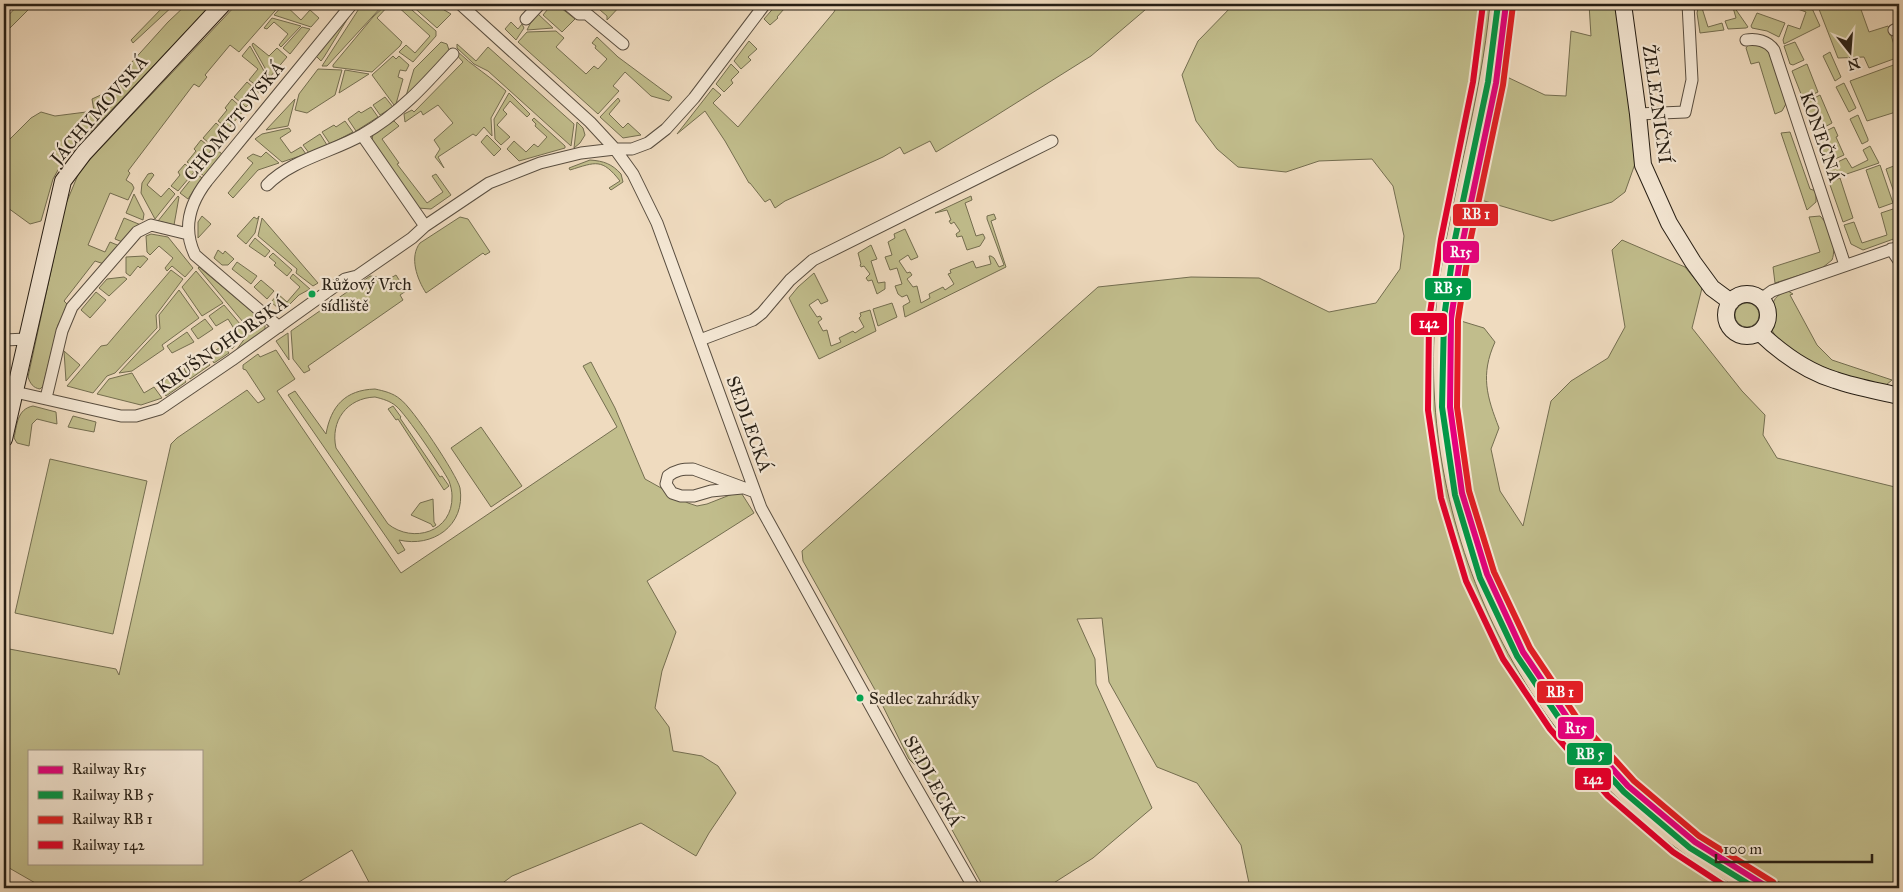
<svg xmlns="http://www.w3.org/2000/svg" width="1903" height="892" viewBox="0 0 1903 892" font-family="'IM FELL Great Primer',serif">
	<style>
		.green { fill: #c1bd8c; stroke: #746e50; fill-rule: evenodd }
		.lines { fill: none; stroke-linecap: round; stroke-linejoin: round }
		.street-casing { stroke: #594e40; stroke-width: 13 }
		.secondary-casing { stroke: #271f15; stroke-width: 18 }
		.street { stroke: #f5e8d5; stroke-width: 11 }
		.secondary { stroke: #f5e8d5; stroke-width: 16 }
		.rail-1-casing { stroke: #f5e8d5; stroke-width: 10 }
		.rail-2-casing { stroke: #f5e8d5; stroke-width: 10 }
		.rail-3-casing { stroke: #f5e8d5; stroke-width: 10 }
		.rail-4-casing { stroke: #f5e8d5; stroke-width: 10 }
		.rail-1 { stroke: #e5007d; stroke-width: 6 }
		.rail-2 { stroke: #009847; stroke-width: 6 }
		.rail-3 { stroke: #e31e25; stroke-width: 6 }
		.rail-4 { stroke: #e4002b; stroke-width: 6 }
		.bus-dot { fill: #00a651; stroke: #f5e8d5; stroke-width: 2 }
		.labels { text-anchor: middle; stroke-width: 4.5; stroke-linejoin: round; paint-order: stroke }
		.bus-label { font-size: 17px; fill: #271f15; stroke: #f5e8d5; text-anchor: start }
		.street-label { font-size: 18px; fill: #271f15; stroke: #f5e8d5 }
		.line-badge { stroke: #f5e8d5; stroke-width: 2 }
		.badge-label { font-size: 14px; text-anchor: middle; font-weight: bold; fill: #fff }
	</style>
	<rect width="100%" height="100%" fill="#efdbbf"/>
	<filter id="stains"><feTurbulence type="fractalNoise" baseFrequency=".004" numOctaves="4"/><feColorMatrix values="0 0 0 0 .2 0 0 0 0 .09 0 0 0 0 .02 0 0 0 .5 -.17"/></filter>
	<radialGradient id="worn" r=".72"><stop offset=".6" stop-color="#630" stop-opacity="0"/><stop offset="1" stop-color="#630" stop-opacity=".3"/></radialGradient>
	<path class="green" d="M19 4H34L4 34V20Z
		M166 4H175L133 43 131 40Z
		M187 4H212L63 161 53 179 41 221 30 224 8 208 4 213V145L31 118 41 112 55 116 94 111 92 99 103 94 168 22Z
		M237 4H281L239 52 230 45 205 75 207 77 199 87 194 84 128 171 130 173 126 180 132 184 134 188 128 200 110 193 88 245 105 252 110 242 122 247 104 264 95 261 64 301 69 306 58 325 43 386 40 389C33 388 30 383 28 377L65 206 80 170Z
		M284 4 301 20 310 10 319 18 311 27 274 15Z
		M362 4H384L327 66H322Z
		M387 4H390L377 18 402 42 400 46 372 72 333 67V65L373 17Z
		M395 4H405L436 31V36L413 62 399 52 406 45 415 53 430 36Z
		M410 4H434L451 14 437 28Z
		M552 4H556L575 19 562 32 543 15Z
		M572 4H622L607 20V16L593 4 586 11Z
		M777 4 784 9 777 17 778 18 770 25 764 19Z
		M838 4H1152L1091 56 989 120 936 152 930 141 904 154 900 147 883 157 785 201 775 208 770 199 765 202 750 183H749L725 141 705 111 677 134 713 88 721 95 713 103 738 127 834 12Z
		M1234 4H1490C1481 101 1451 194 1438 290 1408 527 1528 771 1738 888H1250L1241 845 1197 783 1157 767 1109 682 1102 618 1077 619 1095 659 1096 684 1152 808 1093 858 1049 886 1050 888H984L918 768 909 759 874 688 803 561 802 551 1098 287 1191 277 1259 278 1329 312 1376 303 1400 269 1404 236 1393 186 1372 159 1319 161 1286 172 1238 167 1217 149 1196 121 1182 75 1198 41Z
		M1589 4H1616L1636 161 1625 192 1612 202 1552 221 1481 200 1507 77 1545 95 1566 96 1571 31 1591 36Z
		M1699 4H1713L1702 8 1708 27 1722 23 1724 30 1700 33 1697 13Z
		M1732 4 1748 27 1746 28 1728 29 1725 21 1736 18Z
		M1794 4H1810L1820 26 1784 44 1783 40 1788 25 1800 29 1806 12 1795 8Z
		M1817 4H1859L1869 32 1888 26 1897 54 1899 53V57L1869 68 1864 57 1838 58Z
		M356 5 324 57 321 61 315 55Z
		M1757 13 1785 23 1779 37 1767 31 1752 28 1751 26Z
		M538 14 553 28 527 30 530 24Z
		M272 18 301 26 281 47 279 45 288 34 274 22 267 29 264 28Z
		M511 22 518 29 522 24 524 28 516 40 505 29Z
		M302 27 310 29 290 54 283 48Z
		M556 31 564 38 556 47 586 74 594 66 598 69 607 59 595 48 596 46 592 43 597 37 618 57 672 97 669 101 651 96 625 72 613 86 619 91 598 114 518 42 527 32Z
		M749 41 757 49 748 57 751 60 741 69 734 61Z
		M441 42 447 44 449 50 447 54 421 85 418 83 406 96 414 69Z
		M1795 42 1804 60 1793 65 1790 64 1784 46Z
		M253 43 269 56 277 48 287 57 270 77 252 45Z
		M1752 43 1767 48 1787 102 1782 111 1775 114 1759 62 1751 64 1746 48 1749 44Z
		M457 44 476 61 488 47 574 124 571 146 488 71 474 64 457 48Z
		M250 46 269 80 261 89 249 80 258 69 242 56Z
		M457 51C472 66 490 76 506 91L491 118 492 136 484 127 476 136 473 134 438 157 444 168 435 157 440 149 434 140 453 123 438 105 423 115 421 111 405 122 404 114 412 110 414 112 463 62 454 52Z
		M1830 52 1841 77 1835 81 1823 56Z
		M393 56 396 59 399 56 409 65 406 71 400 70 398 77 403 79 396 104 394 105 372 75Z
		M1899 63V111L1867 121 1850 81Z
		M731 64 739 72 731 80 733 83 724 92 716 84Z
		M1807 64 1818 92 1803 99 1792 71Z
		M318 69 342 70 335 95 307 113 295 110 299 94Z
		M345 70 369 74 339 93Z
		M247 82 259 92 246 107 234 97Z
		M1844 83 1856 108 1849 112 1836 87Z
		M509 93 530 114 527 117 510 101 503 110 507 114 497 125 510 137 501 145 495 139 494 119Z
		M1820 95 1832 123 1814 133 1803 104Z
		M385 97 393 107 380 115 373 105Z
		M618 98 620 101 609 114 623 128 628 123 641 135 623 138 600 117Z
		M232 99 244 110 228 129 218 121 227 110 225 108Z
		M295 99 288 126 266 130Z
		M371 107 378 117 356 131 348 119 359 111 361 113Z
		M1858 115 1868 139V141L1862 144 1850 119Z
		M534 118 565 146V148L519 161 507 149 514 141 526 152 534 144 538 147 547 137 535 126 536 124 532 120Z
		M389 120 394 121 399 126 382 139 399 163 397 164 427 203 443 192 432 176 436 174 451 195 431 209 418 208 372 141 373 133Z
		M345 121 353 132 330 144 322 132 334 125 336 127Z
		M577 122 583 128 585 135 580 143 574 148Z
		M216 123 226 132 214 147 203 138Z
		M1834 127 1838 136 1836 137 1844 155 1824 164 1815 138 1816 136Z
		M289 128 291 131 280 138 291 153 301 147 306 154 282 162 255 139 262 134Z
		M1790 132 1810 189 1816 191V202L1807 210 1781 133Z
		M320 134 327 145 309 153 303 145Z
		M487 135 501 149 494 156 481 142Z
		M201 140 212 149 196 169 187 162 196 151 194 149Z
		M1870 146 1879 163 1829 180 1825 168 1846 158 1852 168 1868 160 1863 150Z
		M216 149 222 154 204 176 198 171Z
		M266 152 279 163 258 170 233 198 228 193 253 163 247 158 253 154 261 157Z
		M590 160C604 161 612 164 621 174L623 182 611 190 609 188 620 181C602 158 596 162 570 170L569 168Z
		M185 164 194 172 178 191 171 186 180 175 178 172Z
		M1899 164V207L1886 169Z
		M1880 165 1893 203 1879 208 1866 170Z
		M152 173 154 175 147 185 161 197 169 188 175 194 155 219 141 193 142 183 148 174Z
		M196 173 202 178 188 199 180 193Z
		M1840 178 1853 218 1843 222 1829 182Z
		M134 194 144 214 143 220 126 213Z
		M178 196 179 197 174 225 158 221Z
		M971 196 972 200 965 203 976 236 983 234 985 238 980 246 967 250 962 236 957 237 956 234 960 231 954 222 951 224 949 221 951 220 947 210 935 213Z
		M1893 209H1895L1899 221V237L1863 250 1851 244 1844 225 1854 222 1862 243 1887 235 1881 213Z
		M994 214 996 219 991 221 1006 267 905 317 903 306 910 302 907 295 902 297 898 294 895 286 902 284 897 268 890 270 885 257 892 255 888 242 895 238 894 234 905 229 918 257 911 260 908 255 899 261 907 273 910 272 912 275 907 279 913 287 917 286 921 303 930 298 929 294 943 287 945 290 954 284 948 274 951 273 950 270 973 261 976 268 991 264 989 256H991L994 258 999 267 1004 265 987 219V216Z
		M202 216 211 224 198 238V222Z
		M259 216 255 233 246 244 237 236 254 217 257 219Z
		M1820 216C1830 226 1837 247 1832 260L1822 268 1775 283 1773 267 1820 252 1809 217Z
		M460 217 468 219 490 252 485 255 483 253 426 293C417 279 409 257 420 243Z
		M124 218 141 225 125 243 115 239Z
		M262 218 318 283 313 286 296 273 297 269 258 236Z
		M151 234 168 237 193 268 185 277 172 266 167 271 165 268 173 258 159 246 150 255 147 252 146 236Z
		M255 238 270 251 265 257 249 246Z
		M1622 240 1685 267 1702 288 1692 328 1742 391 1765 415 1763 435 1777 458 1899 488V888C1875 888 1851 888 1826 888 1816 888 1804 890 1794 888 1788 887 1781 883 1776 880 1747 866 1720 848 1694 828 1566 732 1478 587 1463 426 1459 391 1460 357 1461 321L1484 328 1495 342C1480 375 1487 397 1499 428L1491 449 1500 491 1523 526 1551 401 1571 381 1608 358 1625 327 1612 250Z
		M871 245 877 259 871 261 878 283 885 282V289L877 294 872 280 868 281 866 278 870 274 864 266 861 267 860 265 861 264 858 253Z
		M218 250 223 254 225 251 234 259 228 265H222L214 258Z
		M273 253 292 270 287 276 274 265 276 263 269 257Z
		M144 256 148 259 140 268 138 266 130 276 126 273V257Z
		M237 262 257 276 251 284 232 269Z
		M199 267 257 316 248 328 198 268Z
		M171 270 183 279 156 315 157 328 115 373 107 376 93 393 67 386 101 346 107 345Z
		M196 271 223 303 202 316 182 287Z
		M814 273 828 301 821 304 818 299 809 305 817 317 820 316 822 319 818 322 823 331 827 330 831 346 841 342 839 338 853 331 855 333 864 327 859 318 861 316 860 313 870 310 876 331 819 359 789 298 798 287Z
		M293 274 310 289 299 295 286 308H278L271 302 278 294 287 302 300 287 290 278Z
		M396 275 406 291 400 295 403 300 308 366 310 370 304 373 293 359 291 331 370 276 378 277 382 283Z
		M124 277 127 279 109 296 99 288 107 279Z
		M261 280 274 291 267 299 254 287Z
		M179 290 199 318 162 345 164 349 132 371 119 373 160 329 159 315Z
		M1788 291 1793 294 1790 295 1817 345 1832 360 1892 380 1886 385C1850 377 1815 369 1786 345 1781 342 1776 338 1773 332 1770 326 1773 319 1773 313 1771 300 1776 295 1788 291Z
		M96 292 106 300 90 318 81 310Z
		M892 303 897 317 878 326 873 309Z
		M1735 315a12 12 0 1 1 24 0a12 12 0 1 1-24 0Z
		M224 305 246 331 232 349 227 342 238 335 228 319 216 326 209 316Z
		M260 318 265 324V330L234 353Z
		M205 319 213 329 198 339 191 329Z
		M187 332 194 342 172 353 167 346Z
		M288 333 289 360 276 341Z
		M223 345 229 353 214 363 209 355Z
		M276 350 295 379 277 391 401 573 617 427 583 366 591 362 615 408 645 479 688 503 697 506 707 504 740 491 754 513 647 581 676 632 662 671 655 708 669 727 673 751 702 756 718 766 736 793 709 833 696 856 641 823 512 876 496 888H372L352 850 289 888H44L4 865V648L116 669 119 675 171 444 177 438 247 390 258 403 265 399 246 370 243 369V365L258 354 260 357ZM29 751H201V863H29Z
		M64 351 80 365 66 381Z
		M205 358 210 365 190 379 184 369Z
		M179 372 186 382 166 396 158 384Z
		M132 373 144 393 154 387 162 398 141 405 97 394 109 379Z
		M375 389C384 391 393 393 400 399 412 407 457 475 460 488 466 526 432 548 399 540L405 550 398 554 288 395 295 391 326 434C331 406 345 390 375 389ZM375 397C383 399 390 401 396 406 406 414 443 469 449 481 451 486 452 492 452 496 453 532 413 544 388 524L336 448C330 421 347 398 375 397Z
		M33 406 56 412 57 424 37 419 32 424 29 446 17 443 14 438C17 425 17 409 33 406Z
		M393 406 401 417 400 418 440 477 442 476 449 486 444 490 398 419 396 420 388 409Z
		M73 416 96 422 94 432 68 427Z
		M481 427 522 486 491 507 451 448Z
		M50 459 147 481 113 634 15 613Z
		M433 499 434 522 436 525 433 527 431 524 411 515 420 503Z"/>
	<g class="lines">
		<g class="street-casing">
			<path id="street" d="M460 4 590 122 615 149 633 174 657 223 761 508 905 768 974 888
				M567 4 579 14H587L623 44
				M526 19 540 4
				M1894 30 1899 28
				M1746 40C1756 38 1768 41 1774 50L1845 265
				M1638 114 1685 112 1692 80 1688 4
				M362 135 425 226
				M267 185C291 160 332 152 362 135 398 115 425 85 453 54
				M1891 249 1899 261
				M1761 299 1772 291 1899 247
				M279 327 195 255C182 228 190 203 207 181L352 4
				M4 340 27 339
				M700 340 753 320 762 313 790 280 813 260 1052 141
				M15 392 121 416H136L160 409 232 360 345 279 357 276 412 238 425 226 489 183 540 163 581 153 615 149H632L648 143 666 129 694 98 765 4
				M46 398 62 331 72 307 137 232 151 225 188 234
				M742 488 711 491 694 496H681L672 493 666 484 668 476C676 470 682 469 693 469L755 492"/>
		</g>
		<g class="secondary-casing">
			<path id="secondary" d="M1623 4 1638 114 1643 165 1669 223 1693 262 1712 288 1731 302
				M1726 315a21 21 0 1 1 42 0a21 21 0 1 1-42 0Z
				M1759 332C1781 353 1805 371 1835 380 1855 387 1878 391 1899 396
				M4 439 63 181 84 153 223 4"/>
		</g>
		<use href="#street" class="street"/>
		<use href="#secondary" class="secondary"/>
		<g class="rail-1-casing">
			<path id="rail-1" d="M1506 4 1496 83 1463 240 1451 319 1450 407 1462 493 1487 574 1523 652 1571 723 1628 786 1695 842 1769 888"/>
		</g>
		<g class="rail-2-casing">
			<path id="rail-2" d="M1498 4 1488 82 1455 239 1444 318 1442 407 1455 495 1480 578 1517 656 1565 727 1624 792 1690 848 1755 888"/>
		</g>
		<g class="rail-3-casing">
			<path id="rail-3" d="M1513 5 1503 85 1470 242 1458 320 1457 407 1469 491 1494 572 1530 648 1577 718 1634 781 1699 836 1773 882"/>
		</g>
		<g class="rail-4-casing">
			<path id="rail-4" d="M1483 4 1473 82 1441 239 1429 320 1428 410 1441 498 1466 581 1503 659 1550 729 1608 796 1673 852 1728 888"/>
		</g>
		<use href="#rail-1" class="rail-1"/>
		<use href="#rail-2" class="rail-2"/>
		<use href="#rail-3" class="rail-3"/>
		<use href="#rail-4" class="rail-4"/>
	</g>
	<g class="bus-dot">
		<circle cx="312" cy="294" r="4.5"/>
		<circle cx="860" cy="698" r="4.5"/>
	</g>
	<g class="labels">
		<g class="bus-label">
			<text x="321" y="290">Růžový Vrch<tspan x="321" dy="21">sídliště</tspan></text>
			<text x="869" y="704">Sedlec zahrádky</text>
		</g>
		<g class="street-label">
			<text transform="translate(1657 104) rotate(82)" y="6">ŽELEZNIČNÍ</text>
			<text transform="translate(99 110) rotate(-49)" y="6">JÁCHYMOVSKÁ</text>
			<text transform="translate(234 121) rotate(-51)" y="6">CHOMUTOVSKÁ</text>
			<text transform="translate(1821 137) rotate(71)" y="6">KONEČNÁ</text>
			<text transform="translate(222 345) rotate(-35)" y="6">KRUŠNOHORSKÁ</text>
			<text transform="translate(749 424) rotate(70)" y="6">SEDLECKÁ</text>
			<text transform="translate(933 781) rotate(61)" y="6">SEDLECKÁ</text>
		</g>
	</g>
	<g class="line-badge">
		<rect x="1452" y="203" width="47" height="24" rx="5" fill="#e31e25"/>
		<rect x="1442" y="240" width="38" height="24" rx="5" fill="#e5007d"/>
		<rect x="1424" y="277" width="48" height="24" rx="5" fill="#009847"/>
		<rect x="1410" y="312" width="38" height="24" rx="5" fill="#e4002b"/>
		<rect x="1536" y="680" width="48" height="24" rx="5" fill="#e31e25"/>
		<rect x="1557" y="716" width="38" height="24" rx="5" fill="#e5007d"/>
		<rect x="1566" y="742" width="47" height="24" rx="5" fill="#009847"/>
		<rect x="1574" y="767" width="38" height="24" rx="5" fill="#e4002b"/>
	</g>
	<g class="badge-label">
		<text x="1476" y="219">RB 1</text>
		<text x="1461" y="257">R15</text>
		<text x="1448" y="293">RB 5</text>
		<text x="1429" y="328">142</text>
		<text x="1560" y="697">RB 1</text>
		<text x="1576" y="733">R15</text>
		<text x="1590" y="759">RB 5</text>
		<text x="1593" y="784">142</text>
	</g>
	<rect width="1903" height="892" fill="none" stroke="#efdbbf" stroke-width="20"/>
	<rect x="5" y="5" width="1893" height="882" fill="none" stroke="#271f15" stroke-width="2.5"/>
	<rect x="10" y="10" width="1883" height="872" fill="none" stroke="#271f15"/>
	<rect x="28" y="750" width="175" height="115" fill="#f5e8d5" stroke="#a39888"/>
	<rect x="38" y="766" width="25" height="8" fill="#e5007d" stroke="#a39888"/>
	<text x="72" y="774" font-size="15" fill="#271f15">Railway R15</text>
	<rect x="38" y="791" width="25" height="8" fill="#009847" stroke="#a39888"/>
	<text x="72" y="800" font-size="15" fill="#271f15">Railway RB 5</text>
	<rect x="38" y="816" width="25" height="8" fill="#e31e25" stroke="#a39888"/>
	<text x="72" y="824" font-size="15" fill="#271f15">Railway RB 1</text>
	<rect x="38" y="841" width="25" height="8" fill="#e4002b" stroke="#a39888"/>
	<text x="72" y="850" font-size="15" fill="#271f15">Railway 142</text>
	<g transform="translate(1850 52) rotate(163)" stroke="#f5e8d5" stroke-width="4" paint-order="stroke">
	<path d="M0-4L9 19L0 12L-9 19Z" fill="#271f15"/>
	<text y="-8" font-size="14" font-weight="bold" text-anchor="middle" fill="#271f15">N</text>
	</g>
	<path d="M1716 854v8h156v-8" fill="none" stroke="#271f15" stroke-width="2.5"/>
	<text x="1723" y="854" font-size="15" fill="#271f15" stroke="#f5e8d5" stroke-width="4" paint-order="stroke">100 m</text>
	<rect width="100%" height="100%" filter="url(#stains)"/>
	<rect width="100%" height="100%" fill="url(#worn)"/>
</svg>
